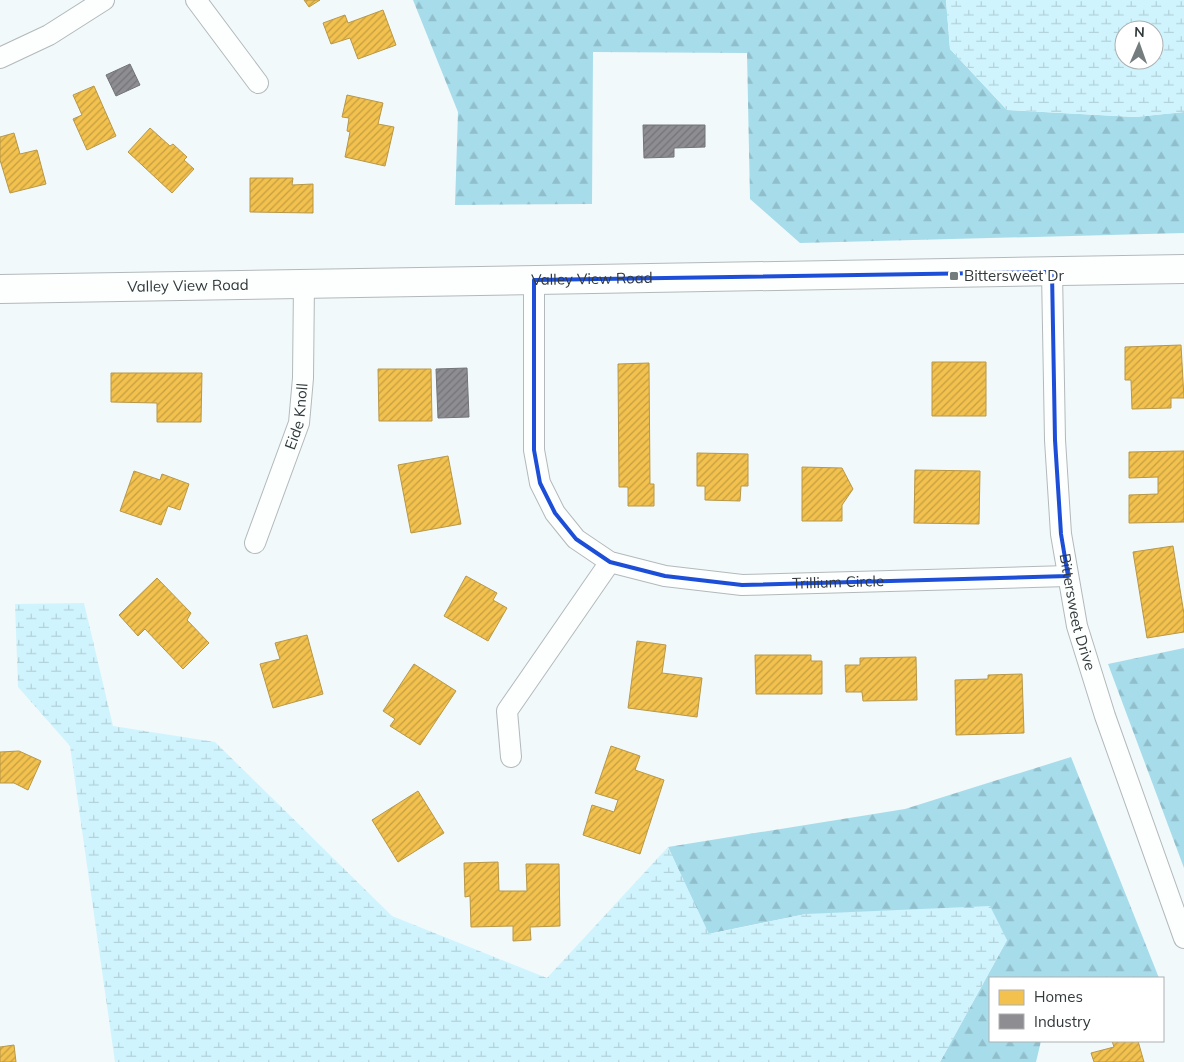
<svg xmlns="http://www.w3.org/2000/svg" width="1184" height="1062" viewBox="0 0 1184 1062" font-family="Mulish,sans-serif">
	<style>
		.forest { fill: url(#forest-firs) }
		.wetland { fill: url(#wetland-marsh); fill-rule: evenodd }
		.homes { fill: url(#homes-hatch); stroke: #b89848 }
		.industry { fill: url(#industry-hatch); stroke: #727478 }
		.lines { fill: none; stroke-linecap: round; stroke-linejoin: round }
		.street-casing { stroke: #b3b9bb; stroke-width: 22 }
		.secondary-casing { stroke: #b3b9bb; stroke-width: 30 }
		.street { stroke: #fdfefe; stroke-width: 20 }
		.secondary { stroke: #fdfefe; stroke-width: 28 }
		.marked { fill: none; stroke: #1d4ed8; stroke-width: 4; stroke-linejoin: round }
		.poi-dot { fill: #757c7e; stroke: #fff; stroke-width: 2 }
		.labels { text-anchor: middle; stroke-width: 5; stroke-linejoin: round; paint-order: stroke }
		.poi-label { font-size: 15px; fill: #32393b; stroke: #fff; text-anchor: start }
		.street-label { font-size: 15px; fill: #32393b; stroke: #fff }
	</style>
	<defs>
		<pattern id="forest-firs" width="22" height="20" patternUnits="userSpaceOnUse" patternTransform="scale(1.25)"><rect width="22" height="20" fill="#a7dcea"/><path d="M5 1l3.5 6h-7zM16 11l3.5 6h-7z" fill="#90beca"/></pattern>
		<pattern id="wetland-marsh" width="20" height="14" patternUnits="userSpaceOnUse" patternTransform="scale(1.25)"><rect width="20" height="14" fill="#d0f4fd"/><path d="M1 5h8M5 5V1M11 12h8M15 12V8" fill="none" stroke="#b3d2da"/></pattern>
		<pattern id="homes-hatch" width="6" height="6" patternUnits="userSpaceOnUse" patternTransform="scale(1.25)"><rect width="6" height="6" fill="#f2c14e"/><path d="M-1 1l2-2M0 6l6-6M5 7l2-2" fill="none" stroke="#c59e42"/></pattern>
		<pattern id="industry-hatch" width="6" height="6" patternUnits="userSpaceOnUse" patternTransform="scale(1.25)"><rect width="6" height="6" fill="#8d8d92"/><path d="M-1 1l2-2M0 6l6-6M5 7l2-2" fill="none" stroke="#747478"/></pattern>
	</defs>
	<rect width="100%" height="100%" fill="#f1f9fb"/>
	<path class="forest" d="M413 0H946L950 49 1007 110 1135 117 1184 112V233L800 243 750 199 747 53 593 52 592 204 455 205 458 112Z
		M1184 648V868L1108 664Z
		M1071 757 1159 978H990V1041H1041L1036 1062H940L1007 940 806 914 708 934 668 847 905 809Z"/>
	<path class="wetland" d="M946 0H1184V112L1135 117 1007 110 950 49ZM1124 30H1154V60H1124Z
		M84 603 113 726 215 742 392 916 547 978 668 847 709 934 806 914 990 906 1007 940 940 1062H115L70 746 18 687 15 604Z"/>
	<path class="homes" d="M304 0H320L309 7Z
		M383 10 396 45 358 59 350 38 331 44 323 23 345 15 348 23Z
		M94 86 116 136 87 150 73 119 82 115 73 95Z
		M347 95 383 103 378 124 394 127 385 166 345 157 350 132 347 131 349 118 342 117Z
		M150 128 170 146 173 144 187 157 184 160 194 169 172 193 128 152Z
		M14 133 20 154 37 150 46 184 10 193 0 160V137Z
		M250 178H293L292 185 313 184V213L250 212Z
		M1181 345 1184 398H1171V408L1132 409 1131 380H1125V347Z
		M932 362H986V416H932Z
		M649 363 650 484H654V506H628V487H619L618 364Z
		M378 369H431L432 421H379Z
		M111 373H202L201 422H157V403L111 402Z
		M1184 451V522L1129 523V495L1158 494V477L1129 478V452Z
		M697 453 748 454V486H741L740 501 705 500V486H697Z
		M448 456 461 524 411 533 398 465Z
		M802 467 842 468 853 489 842 505V521H802Z
		M915 470 980 471 979 524 914 523Z
		M134 471 160 480 162 474 189 484 180 510 168 506 161 525 120 511Z
		M1173 546 1184 614V632L1147 638 1133 552Z
		M466 576 497 593 493 600 507 608 488 641 444 616Z
		M157 578 191 613 187 620 209 643 183 669 145 629 138 636 119 615Z
		M307 635 323 694 273 708 260 664 280 659 275 643Z
		M637 641 666 645 662 673 702 678 697 717 628 708Z
		M755 655H811V661H822V694H756Z
		M916 657 917 700 863 701 862 692H846L845 665H860V658Z
		M414 664 456 691 420 745 390 726 395 719 383 711Z
		M1022 674 1024 733 956 735 955 680 988 679V675Z
		M611 746 640 756 635 770 664 780 640 854 583 835 592 805 614 812 618 800 595 793Z
		M19 751 41 761 28 790 14 783H0V752Z
		M418 791 444 833 398 862 372 820Z
		M498 862 499 891H527L526 864H559L560 926 530 927 531 940 513 941V926L471 927 470 896 465 897 464 863Z
		M1112 1041H1138L1144 1062H1094L1091 1053 1114 1047Z
		M14 1045 16 1062H0V1047Z"/>
	<path class="industry" d="M130 64 140 85 116 96 106 75Z
		M643 125H705V147L674 148V157L644 158Z
		M467 368 469 417 438 418 436 369Z"/>
	<g class="lines">
		<g class="street-casing">
			<g id="street">
				<path d="M196 0 258 83"/>
				<path d="M0 58 49 35 104 0"/>
				<path id="s1" d="M1052 272 1055 440 1061 534 1077 626 1105 716 1184 938"/>
				<path id="s2" d="M534 280V450L540 483 555 513 576 539 610 562 665 576 742 585 1068 576"/>
				<path id="s3" d="M255 543 299 423 303 378 304 283"/>
				<path d="M511 757 507 711 610 562"/>
			</g>
		</g>
		<g class="secondary-casing">
			<g id="secondary">
				<path id="s4" d="M0 289 1184 269"/>
			</g>
		</g>
		<use href="#street" class="street"/>
		<use href="#secondary" class="secondary"/>
	</g>
	<path class="marked" d="M1052 272 1055 440 1061 534 1068 576 742 585 665 576 610 562 576 539 555 513 540 483 534 450V280Z"/>
	<rect class="poi-dot" x="949" y="271" width="10" height="10" rx="2.5"/>
	<g class="labels">
		<g class="poi-label">
			<text x="964" y="281">Bittersweet Dr</text>
		</g>
		<g class="street-label">
			<text dy="5" stroke="none"><textPath href="#s4" startOffset="592">Valley View Road</textPath></text>
			<text dy="5" stroke="none"><textPath href="#s4" startOffset="188">Valley View Road</textPath></text>
			<text dy="5" stroke="none"><textPath href="#s3" startOffset="134">Eide Knoll</textPath></text>
			<text dy="5" stroke="none"><textPath href="#s2" startOffset="542">Trillium Circle</textPath></text>
			<text dy="5" stroke="none"><textPath href="#s1" startOffset="342">Bittersweet Drive</textPath></text>
		</g>
	</g>
	<rect x="989" y="977" width="175" height="65" fill="#ffffff" stroke="#adb0b1"/>
	<rect x="999" y="990" width="25" height="15" fill="#f2c14e" stroke="#adb0b1"/>
	<text x="1034" y="1002" font-size="15" fill="#32393b">Homes</text>
	<rect x="999" y="1014" width="25" height="15" fill="#8d8d92" stroke="#adb0b1"/>
	<text x="1034" y="1027" font-size="15" fill="#32393b">Industry</text>
	<g transform="translate(1139 45) rotate(2)"><circle r="24" fill="#ffffff" stroke="#adb0b1"/>
	<path d="M0-4L9 19L0 12L-9 19Z" fill="#757c7e"/>
	<text y="-8" font-size="14" font-weight="bold" text-anchor="middle" fill="#32393b">N</text>
	</g>
</svg>
